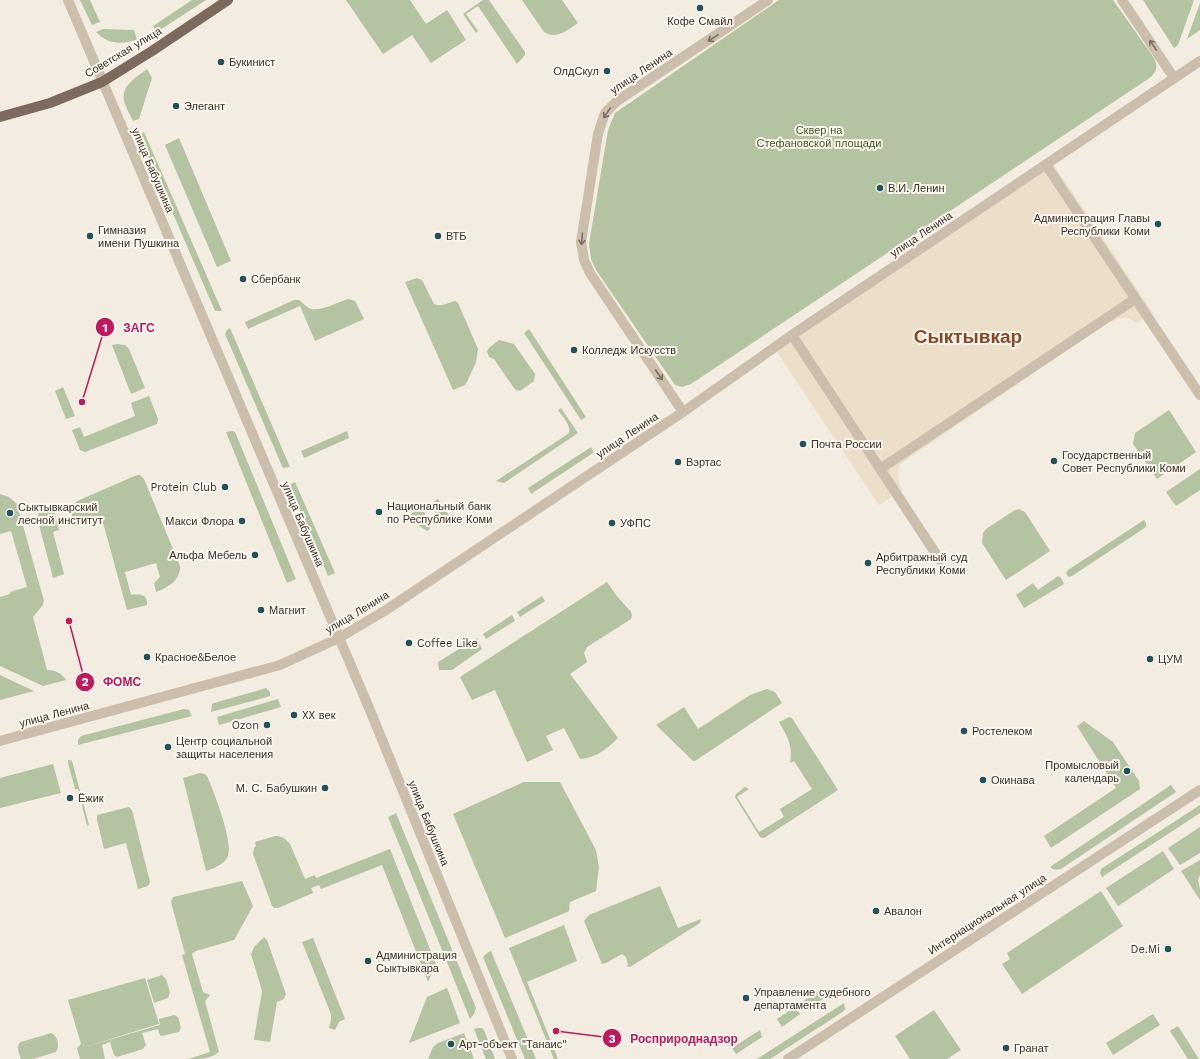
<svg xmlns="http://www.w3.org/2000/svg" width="1200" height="1059" viewBox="0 0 1200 1059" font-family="'Work Sans',sans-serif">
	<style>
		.green { fill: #b4c3a1 }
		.plaza { fill: #ebdfc9 }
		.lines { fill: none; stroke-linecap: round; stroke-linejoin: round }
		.minor { stroke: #ccbead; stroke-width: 10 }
		.major { stroke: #7b6a5d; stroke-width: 10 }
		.oneway { stroke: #7c7066 }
		.poi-dot { fill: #21525b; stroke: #faf6ee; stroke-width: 1.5 }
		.labels { text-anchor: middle; stroke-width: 4; stroke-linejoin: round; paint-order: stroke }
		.poi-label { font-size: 11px; fill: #3a312b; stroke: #faf6ee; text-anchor: start }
		.street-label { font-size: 11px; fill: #3a312b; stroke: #faf6ee }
		.park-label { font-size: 11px; fill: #45582f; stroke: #faf6ee }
		.town-label { font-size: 19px; font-weight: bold; fill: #884725; stroke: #faf6ee }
		.leader { fill: none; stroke: #c2185b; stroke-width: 1.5 }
		.callout-dot { fill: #c2185b; stroke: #faf6ee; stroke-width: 1.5 }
		.mark-label { font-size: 12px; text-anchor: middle; font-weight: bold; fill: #fff }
		.callout-label { font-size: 12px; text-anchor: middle; font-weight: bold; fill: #c2185b; stroke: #faf6ee; stroke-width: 4; stroke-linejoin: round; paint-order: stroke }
	</style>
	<rect width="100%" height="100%" fill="#f3ece1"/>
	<path class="green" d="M80 0H90L100 22 92 25Z
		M192 0H206L157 32 153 26Z
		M346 0H410L426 24 447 10 466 40 431 63 412 35 383 54Z
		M483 0H489L525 52V55L517 64 478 6 466 14 478 31 476 33 463 14Z
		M522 0H562L578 23C568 30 556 40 544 32Z
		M779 0H1113L1154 58C1158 67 1157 70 1151 77L691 384 682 387 675 385 596 270 591 259 589 244 608 130 615 113Z
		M1143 0H1194L1178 45 1174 48Z
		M1200 3V30L1187 39Z
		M103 29 134 30 137 40C121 44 108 45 96 32Z
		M147 69 152 78 139 119 133 121C130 115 126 108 124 101 121 85 137 77 147 69Z
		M144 132 222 311H215L139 135Z
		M179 138 231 261 217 267 165 145Z
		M417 278 422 280 434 304C441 308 448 302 455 301L458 303 478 349 476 362 467 382 465 385 453 390 405 282Z
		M348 299 355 301 364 319 315 341 300 306 248 329 245 322 294 300H299C302 302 305 306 309 308 319 313 338 302 348 299Z
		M230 328 290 467 283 468 282 466 225 334 227 330Z
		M529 329 586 417 581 420 524 333Z
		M499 340 514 344 535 374 534 381 520 391 516 390 514 388 494 359 489 357 487 351 489 348Z
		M117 344 125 345 129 349 145 388 131 394 112 345Z
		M63 387 75 416 66 419 55 391Z
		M149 396 158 419 157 424 85 452 80 450 72 430 80 427 84 437 135 416 131 403Z
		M561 408 578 433 504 483 496 481 568 434C573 427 562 416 558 410Z
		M1169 410 1196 452 1157 479 1133 444 1135 433Z
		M232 431 235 432 296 579 287 583 226 432Z
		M347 431 349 438 304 458 301 451Z
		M591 447 593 451V453L531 494 528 488Z
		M1200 469V490L1176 506 1166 492Z
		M137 475H140L144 479 180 566C180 568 180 571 179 573 177 582 165 589 156 592L154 583 160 577 156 563 125 572 131 595C140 594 148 594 147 605L127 610 102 519 74 526 72 516 71 507 77 501Z
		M295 482 335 573 328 576 290 487 291 484Z
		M0 494 9 497 17 504 44 601 43 605 33 617 47 670C55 670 62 673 66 680L43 686 0 666V597L10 594V592L27 587 11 531 0 534Z
		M438 499 450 517 442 522 430 504Z
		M53 506 59 530 53 532 64 574 53 578 37 517 41 509Z
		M420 508H423L430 529 427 531 409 519 412 513Z
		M1019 509 1025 512 1050 551 1006 580 982 543 983 533 986 529 1015 510Z
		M1144 520 1146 523V527L1072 576 1069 577 1067 575 1066 573 1068 570Z
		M1058 576 1061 578 1064 584 1024 608 1016 595 1033 583 1038 590Z
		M607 582 616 595 631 612 632 615 631 619 587 647 584 653 587 661 586 663 570 674 618 738C607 749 596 758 580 759L564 728 546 736 553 750 527 762 495 690 472 700 460 677Z
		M542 596 545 601 520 617 517 612Z
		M512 615 515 621 486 639 483 634Z
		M477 638 482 649 452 670H439L438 662Z
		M0 675 34 691 0 700Z
		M266 688 270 692V696L267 697 211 712 212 704 214 703Z
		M767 689 775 692 782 703 695 761H693L656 725 684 707 698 729 750 695Z
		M278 699 281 707 219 725 217 717Z
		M184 709 189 710 192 716 78 745V740L81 736Z
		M789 717 792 718 838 790 767 836 764 838 760 837 735 797 736 794 745 787 749 789 737 797 759 832 784 817 780 809 812 789 794 761 790 763C793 745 788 738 779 722Z
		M1084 721 1113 742 1139 781 1140 789 1051 848 1044 836 1116 788 1077 726Z
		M68 760H70L72 761 89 825 87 826 78 789H75L68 763Z
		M53 764 61 793 0 808V778Z
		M200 773 205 774 208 778C214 793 235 845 227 858 223 865 214 868 206 871L183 778Z
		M524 782H560L596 850 599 867 596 891 570 902 569 911 567 912 505 938 453 814Z
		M1171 785 1176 792 1061 869C1057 870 1053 870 1050 867Z
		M1200 805V813L1102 877 1100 873 1101 869Z
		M129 807 132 810 150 882 148 886 138 889 126 843 104 849 97 820V815Z
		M396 813 476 1008 474 1014 470 1019 388 817Z
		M1200 827V853L1180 865 1168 848Z
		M275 836C282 836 285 838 290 844L305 879 315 875 316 878 390 849 436 964 428 982 382 865 321 889 319 885 311 888 313 893 278 908H274L272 906 253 854 254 848 256 846 255 842Z
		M1163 851 1174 869 1118 906 1106 888Z
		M1200 860V875L1198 880 1200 889V900L1181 871Z
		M242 881 253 906 234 940 196 951 192 954 203 992 210 995 205 1001 219 1052C211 1059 199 1059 188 1059L210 1052 182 955 185 954 171 902 173 897Z
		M660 886 678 928 701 919 700 923 630 967 626 966 628 965C627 960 627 957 622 954L606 963 602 964 584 921 589 915Z
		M1101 891 1123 926 1022 994 1002 964 1010 959 1007 953Z
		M564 925 577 961 527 982 558 1059H554L509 948Z
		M264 937 267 940 286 994 284 999 277 1002 270 1042 255 1040 254 1039 262 991 251 954 254 947Z
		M313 938 345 1019 339 1022 335 1030 329 1028 331 1020V1014L302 942Z
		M491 951 536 1059H525L483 957 487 953Z
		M162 975 166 979 170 992 168 998 154 1003 147 980Z
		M145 978 159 1024 81 1048 160 1025 159 1019 174 1015 178 1017 181 1028 179 1032 162 1036 160 1035 158 1029 142 1033 146 1045 143 1049 117 1057 114 1055 110 1042 102 1045 105 1059H80L77 1048 81 1044 68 1000Z
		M447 988 460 1023 409 1043 427 997Z
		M821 989 826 997 808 1009 803 1001Z
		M844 1003 845 1009 844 1011 770 1059H757Z
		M795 1007 800 1014 782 1027 777 1019Z
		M934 1010 961 1050 947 1059H910L895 1036Z
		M1153 1014 1160 1025 1113 1055 1106 1043Z
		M1178 1026 1199 1059H1188L1170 1031Z
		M478 1028H482L484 1030 495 1059H486L474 1029Z
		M760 1030 762 1037 736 1054 732 1048Z
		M51 1033C58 1036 60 1046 56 1052L33 1059H21C19 1053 15 1046 21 1042Z
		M464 1033 474 1059H428L433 1047 438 1043Z"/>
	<path class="plaza" d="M1054 165 1153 313 1137 323 1128 318H1119L1108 323 900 464 898 474 899 483 903 490 879 505 775 349 792 335Z"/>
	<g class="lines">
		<path class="minor" d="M68 0 372 715 512 1059
			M1122 0 1174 78
			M1046 165 1200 395
			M792 335 940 560
			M683 412 590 273 584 260 581 242 598 134 605 113 617 101 737 21 768 0
			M880 469 1135 299
			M0 741 280 665 339 638 386 610 683 412 792 335 1200 61
			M788 1059 1200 790"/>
		<path class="major" d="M0 117 50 103 102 82 152 51 228 0"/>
	</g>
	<defs><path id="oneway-shaft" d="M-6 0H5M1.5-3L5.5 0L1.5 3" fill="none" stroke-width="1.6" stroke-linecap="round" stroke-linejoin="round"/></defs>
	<g class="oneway">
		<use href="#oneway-shaft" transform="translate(713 38) rotate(147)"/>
		<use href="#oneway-shaft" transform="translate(1153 45) rotate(-124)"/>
		<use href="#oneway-shaft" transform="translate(607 113) rotate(124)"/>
		<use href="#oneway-shaft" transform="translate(582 239) rotate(94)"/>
		<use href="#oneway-shaft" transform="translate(659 375) rotate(56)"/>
	</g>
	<g class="poi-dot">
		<circle cx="700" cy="8" r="4"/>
		<circle cx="221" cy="62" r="4"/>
		<circle cx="607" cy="71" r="4"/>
		<circle cx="176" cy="106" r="4"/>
		<circle cx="880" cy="188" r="4"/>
		<circle cx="1158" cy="224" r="4"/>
		<circle cx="90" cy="236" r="4"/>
		<circle cx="438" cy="236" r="4"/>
		<circle cx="243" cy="279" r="4"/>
		<circle cx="574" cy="350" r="4"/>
		<circle cx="803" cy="444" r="4"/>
		<circle cx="1054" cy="461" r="4"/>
		<circle cx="678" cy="462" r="4"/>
		<circle cx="225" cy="487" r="4"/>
		<circle cx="379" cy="512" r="4"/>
		<circle cx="10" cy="513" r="4"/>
		<circle cx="242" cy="521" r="4"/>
		<circle cx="612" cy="523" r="4"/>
		<circle cx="255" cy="555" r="4"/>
		<circle cx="868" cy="563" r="4"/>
		<circle cx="261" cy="610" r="4"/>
		<circle cx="409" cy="643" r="4"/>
		<circle cx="147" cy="657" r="4"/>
		<circle cx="1150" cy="659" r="4"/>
		<circle cx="294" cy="715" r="4"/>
		<circle cx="267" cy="725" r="4"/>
		<circle cx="964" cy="731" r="4"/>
		<circle cx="168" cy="747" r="4"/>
		<circle cx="1127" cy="771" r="4"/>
		<circle cx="983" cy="780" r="4"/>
		<circle cx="325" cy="788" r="4"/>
		<circle cx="70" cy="798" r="4"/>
		<circle cx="876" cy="911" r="4"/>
		<circle cx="1168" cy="949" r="4"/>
		<circle cx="368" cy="961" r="4"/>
		<circle cx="746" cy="998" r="4"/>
		<circle cx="451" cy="1044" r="4"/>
		<circle cx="1006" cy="1048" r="4"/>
	</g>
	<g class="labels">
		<g class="poi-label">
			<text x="700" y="25" text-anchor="middle">Кофе Смайл</text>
			<text x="229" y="66">Букинист</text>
			<text x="599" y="75" text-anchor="end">ОлдСкул</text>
			<text x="184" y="110">Элегант</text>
			<text x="888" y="192">В.И. Ленин</text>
			<text x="1150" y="222" text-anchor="end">Администрация Главы<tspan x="1150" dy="13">Республики Коми</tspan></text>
			<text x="98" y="234">Гимназия<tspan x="98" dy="13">имени Пушкина</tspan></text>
			<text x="446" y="240">ВТБ</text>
			<text x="251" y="283">Сбербанк</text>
			<text x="582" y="354">Колледж Искусств</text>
			<text x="811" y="448">Почта России</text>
			<text x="1062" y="459">Государственный<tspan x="1062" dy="13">Совет Республики Коми</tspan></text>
			<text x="686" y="466">Вэртас</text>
			<text x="217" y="491" text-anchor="end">Protein Club</text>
			<text x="387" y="510">Национальный банк<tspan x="387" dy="13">по Республике Коми</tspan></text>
			<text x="18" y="511">Сыктывкарский<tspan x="18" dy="13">лесной институт</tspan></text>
			<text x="234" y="525" text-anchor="end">Макси Флора</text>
			<text x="620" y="527">УФПС</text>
			<text x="247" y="559" text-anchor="end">Альфа Мебель</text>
			<text x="876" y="561">Арбитражный суд<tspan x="876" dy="13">Республики Коми</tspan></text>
			<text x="269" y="614">Магнит</text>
			<text x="417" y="647">Coffee Like</text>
			<text x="155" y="661">Красное&amp;Белое</text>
			<text x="1158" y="663">ЦУМ</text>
			<text x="302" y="719">XX век</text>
			<text x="259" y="729" text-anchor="end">Ozon</text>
			<text x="972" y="735">Ростелеком</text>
			<text x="176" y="745">Центр социальной<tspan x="176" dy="13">защиты населения</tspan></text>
			<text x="1119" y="769" text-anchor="end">Промысловый<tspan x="1119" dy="13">календарь</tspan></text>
			<text x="991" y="784">Окинава</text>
			<text x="317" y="792" text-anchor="end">М. С. Бабушкин</text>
			<text x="78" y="802">Ёжик</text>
			<text x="884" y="915">Авалон</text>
			<text x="1160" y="953" text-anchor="end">De.Mi</text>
			<text x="376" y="959">Администрация<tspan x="376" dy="13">Сыктывкара</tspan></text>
			<text x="754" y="996">Управление судебного<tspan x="754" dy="13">департамента</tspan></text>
			<text x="459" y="1048">Арт-объект "Танаис"</text>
			<text x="1014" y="1052">Гранат</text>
		</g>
		<g class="street-label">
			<text transform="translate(123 52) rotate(-31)" y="4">Советская улица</text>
			<text transform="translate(641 71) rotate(-34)" y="4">улица Ленина</text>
			<text transform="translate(153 170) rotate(67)" y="4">улица Бабушкина</text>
			<text transform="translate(921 234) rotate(-34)" y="4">улица Ленина</text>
			<text transform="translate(627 435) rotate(-34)" y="4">улица Ленина</text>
			<text transform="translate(303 524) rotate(67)" y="4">улица Бабушкина</text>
			<text transform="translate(357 612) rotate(-31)" y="4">улица Ленина</text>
			<text transform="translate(54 714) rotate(-15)" y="4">улица Ленина</text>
			<text transform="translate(429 823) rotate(68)" y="4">улица Бабушкина</text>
			<text transform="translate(987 914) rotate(-33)" y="4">Интернациональная улица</text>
		</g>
		<g class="park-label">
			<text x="819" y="134">Сквер на<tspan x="819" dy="13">Стефановской площади</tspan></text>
		</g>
		<g class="town-label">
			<text x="968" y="343">Сыктывкар</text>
		</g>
	</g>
	<path class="leader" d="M82 402L105 327M69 621L85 682M556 1031L612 1038"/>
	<g class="callout-dot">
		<circle cx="82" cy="402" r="4"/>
		<circle cx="69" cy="621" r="4"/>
		<circle cx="556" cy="1031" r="4"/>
		<circle cx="105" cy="327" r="10"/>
		<circle cx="85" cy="682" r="10"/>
		<circle cx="612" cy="1038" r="10"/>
	</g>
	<g class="mark-label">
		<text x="105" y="332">1</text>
		<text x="85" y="686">2</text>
		<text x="612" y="1043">3</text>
	</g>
	<g class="callout-label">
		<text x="139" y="332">ЗАГС</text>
		<text x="122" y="686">ФОМС</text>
		<text x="684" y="1043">Росприроднадзор</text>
	</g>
</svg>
